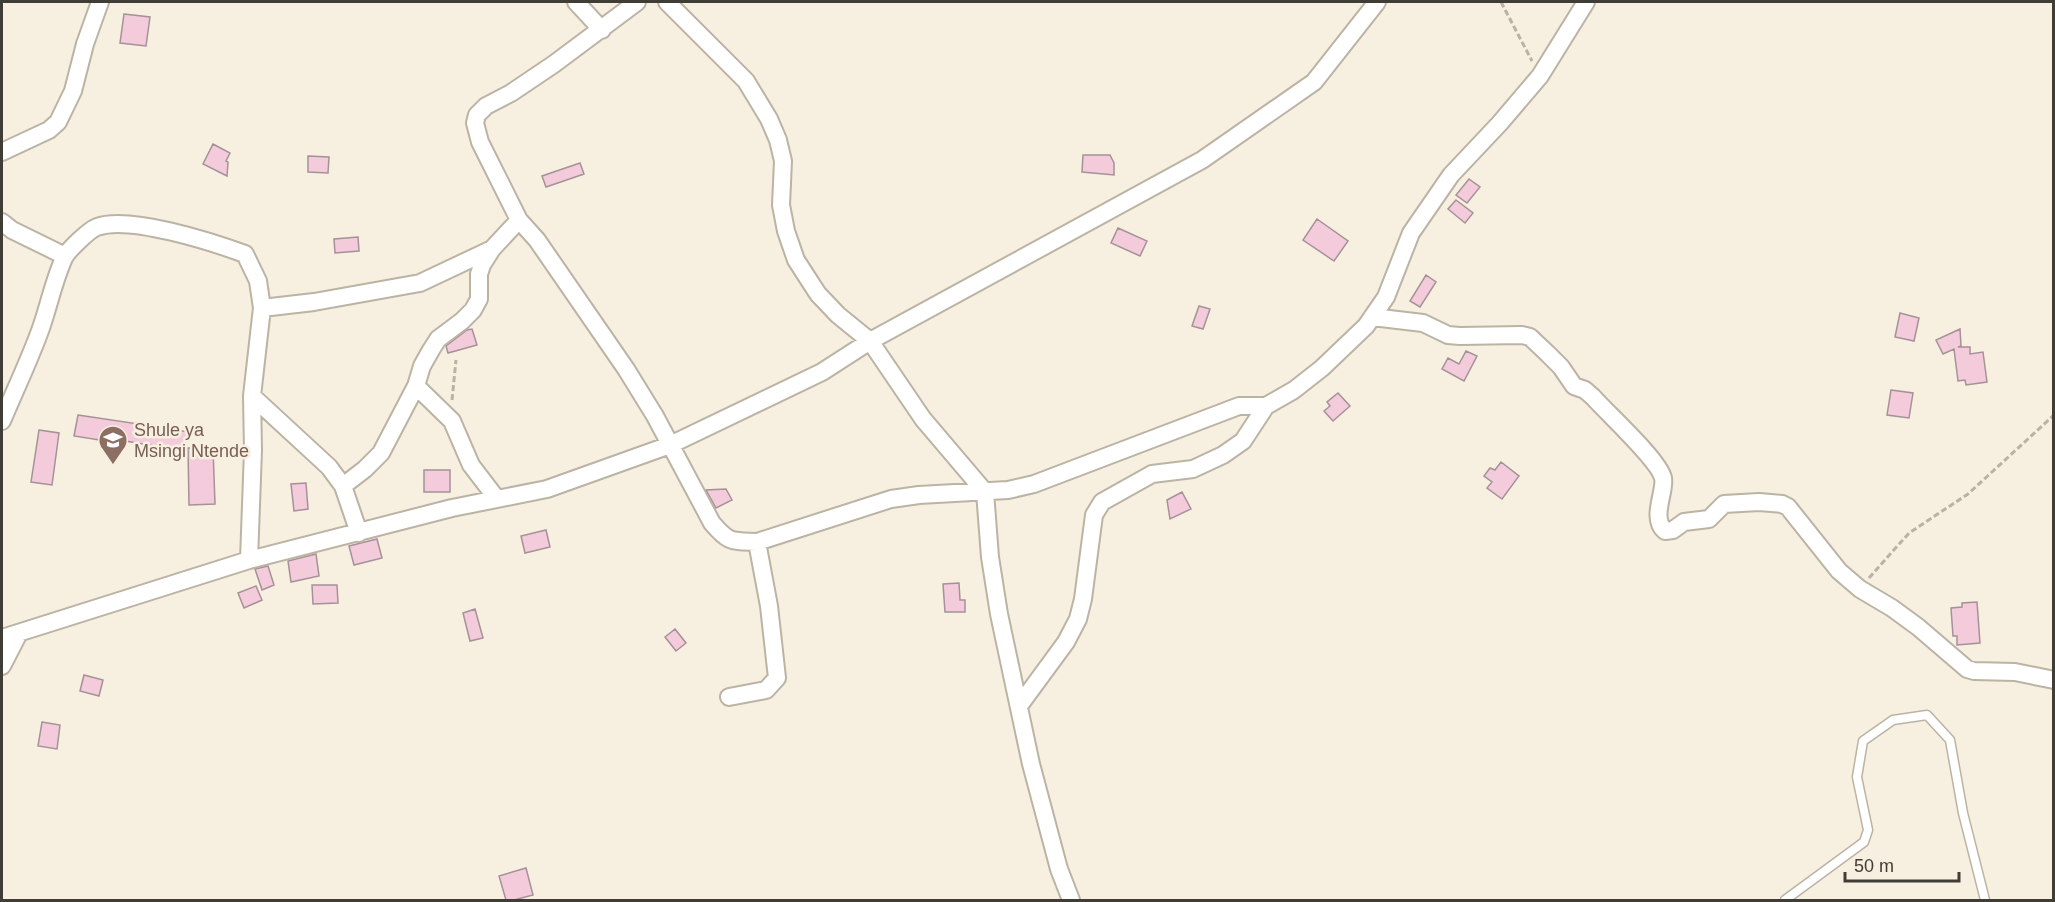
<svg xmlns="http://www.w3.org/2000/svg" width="2055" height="902" viewBox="0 0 2055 902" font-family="Helvetica,sans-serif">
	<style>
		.building { fill: #f4cbda; stroke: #a49298; stroke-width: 1.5 }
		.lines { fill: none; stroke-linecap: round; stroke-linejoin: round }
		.lane-casing { stroke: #bbb3a4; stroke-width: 11 }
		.street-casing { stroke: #bbb3a4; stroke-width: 20 }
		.path { stroke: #b9b2a5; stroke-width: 3; stroke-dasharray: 6 3; stroke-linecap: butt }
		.lane { stroke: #fff; stroke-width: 8 }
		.street { stroke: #fff; stroke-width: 16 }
		.labels { text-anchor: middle; stroke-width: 5; stroke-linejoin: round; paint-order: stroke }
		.education-label { font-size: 18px; fill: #785e54; stroke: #f7efdf; text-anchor: start }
	</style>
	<rect width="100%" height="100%" fill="#f7efdf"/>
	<path class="building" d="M124 14 150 17 146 46 120 43Z
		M213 144 230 153 226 161 228 162 227 176 203 164Z
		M1083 155H1110L1114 163V175L1082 172Z
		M308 156 329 157 328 173 308 172Z
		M580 163 584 174 546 187 542 176Z
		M1469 179 1480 187 1467 203 1456 195Z
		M1456 200 1473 213 1465 223 1448 209Z
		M1317 219 1348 241 1334 261 1303 240Z
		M1118 228 1147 241 1140 256 1111 243Z
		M358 237 359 251 335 253 334 239Z
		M1426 275 1436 282 1420 307 1410 301Z
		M1199 306 1210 309 1203 329 1192 326Z
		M1900 313 1919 318 1914 341 1895 337Z
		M472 329 477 345 448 353 446 346 467 330Z
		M1960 329 1961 346 1958 347H1970V354L1983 352 1987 382 1966 385 1965 380 1958 381 1954 349 1943 354 1936 340Z
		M1466 351 1477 356 1464 381 1442 369 1448 358 1459 364Z
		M1891 390 1913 393 1909 418 1887 415Z
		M1338 393 1350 406 1333 421 1324 411 1330 406 1327 402Z
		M78 415 138 424V423L188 432 184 451 125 441V444L74 436Z
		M39 430 59 433 52 485 31 482Z
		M188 448H213L215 504 189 505Z
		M1501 462 1519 476 1502 499 1487 488 1492 482 1484 476 1490 468 1495 470Z
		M424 470H450V492H424Z
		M306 483 308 509 294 511 291 484Z
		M726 489 732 500 716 508 706 490Z
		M1182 492 1191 509 1170 519 1167 500Z
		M546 530 550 547 525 553 521 536Z
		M377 539 382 558 354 565 349 546Z
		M316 554 319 576 291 582 288 561Z
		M268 566 274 585 262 590 255 569Z
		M959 583 960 600H965V612H945L943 584Z
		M312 585H337L338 603 313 604Z
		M256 586 262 600 244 608 238 593Z
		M1977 602 1980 643 1957 645V636H1953L1951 608 1962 607V603Z
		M475 609 483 638 470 641 463 613Z
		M675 629 686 643 676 651 665 637Z
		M84 675 103 680 99 696 80 691Z
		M42 722 60 725 57 749 38 746Z
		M526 868 533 895 514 900H506L499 876Z"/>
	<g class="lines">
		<g class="lane-casing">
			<path id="lane" d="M1785 900 1864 842 1868 830 1857 777 1863 741 1893 720 1927 715 1950 740 1963 813 1985 900"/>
		</g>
		<g class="street-casing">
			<path id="street" d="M576 2 602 30
				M637 2 554 64 511 93 486 106 477 115 475 123 480 142 519 220 537 240 626 369 655 416 712 523C729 543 731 541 757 542L891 499 919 495 1008 490 1034 484 1239 406H1266L1294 390 1322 368 1366 326 1386 297 1411 233 1451 175 1500 123 1540 76 1586 2
				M667 2 746 81 769 119 778 140 783 161 781 205 786 231 796 260 818 294 838 315 870 341 923 419 985 492 990 557 999 614 1031 764 1059 869 1071 900
				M2 152 49 130 58 122 73 91 85 44 100 2
				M2 222 12 230 65 256
				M262 308 314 302 420 283 492 249
				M1372 317 1423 323 1448 335 1460 336 1522 335 1530 337 1548 354 1561 367 1574 386 1585 390 1593 397C1608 414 1659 460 1663 478 1666 491 1650 518 1665 531L1673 530 1684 522 1709 519 1724 504 1759 502 1782 504 1788 507 1839 571 1860 589 1892 608 1918 627 1967 669 1974 671 2015 672 2054 680
				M416 386 452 421 471 465 497 499
				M2 421C15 390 30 359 41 328 49 305 54 280 64 258 68 250 89 230 97 227 129 215 212 242 245 254L258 281 262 308 252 396 329 467 343 486 359 533
				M343 486 365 469 381 453 416 386 422 366 431 350 438 339 462 321 473 310 479 299V274L482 265 492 249 519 220
				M249 560 253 450 252 396
				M2 638 249 560 452 508 547 489 670 445 822 372 870 341 1202 160 1314 82 1377 2
				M2 666 19 633
				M729 697 766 690 777 678 769 606 757 542
				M1019 706 1066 642 1078 619 1083 599 1094 515 1102 502 1152 474 1193 469 1223 455 1243 441 1266 406"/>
		</g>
		<path class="path" d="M1501 2 1532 61
			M452 400 456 360
			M1869 578 1909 533 1968 494 2054 415"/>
		<use href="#lane" class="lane"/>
		<use href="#street" class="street"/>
	</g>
	<defs>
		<g id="school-pin" transform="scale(1.5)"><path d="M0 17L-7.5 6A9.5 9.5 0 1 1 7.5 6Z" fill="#8d6e63" stroke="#f7efdf"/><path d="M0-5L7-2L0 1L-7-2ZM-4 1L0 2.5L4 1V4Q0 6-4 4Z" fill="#fff"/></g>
	</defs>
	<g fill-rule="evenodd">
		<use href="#school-pin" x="113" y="440"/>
	</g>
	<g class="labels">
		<g class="education-label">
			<text x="134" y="436">Shule ya<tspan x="134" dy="21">Msingi Ntende</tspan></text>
		</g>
	</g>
	<rect width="2055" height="902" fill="none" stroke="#403d36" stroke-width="6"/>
	<path d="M1845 872v9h114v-9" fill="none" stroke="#403d36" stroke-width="3"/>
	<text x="1854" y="872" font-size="18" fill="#403d36" stroke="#f7efdf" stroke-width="4.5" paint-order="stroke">50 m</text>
</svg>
